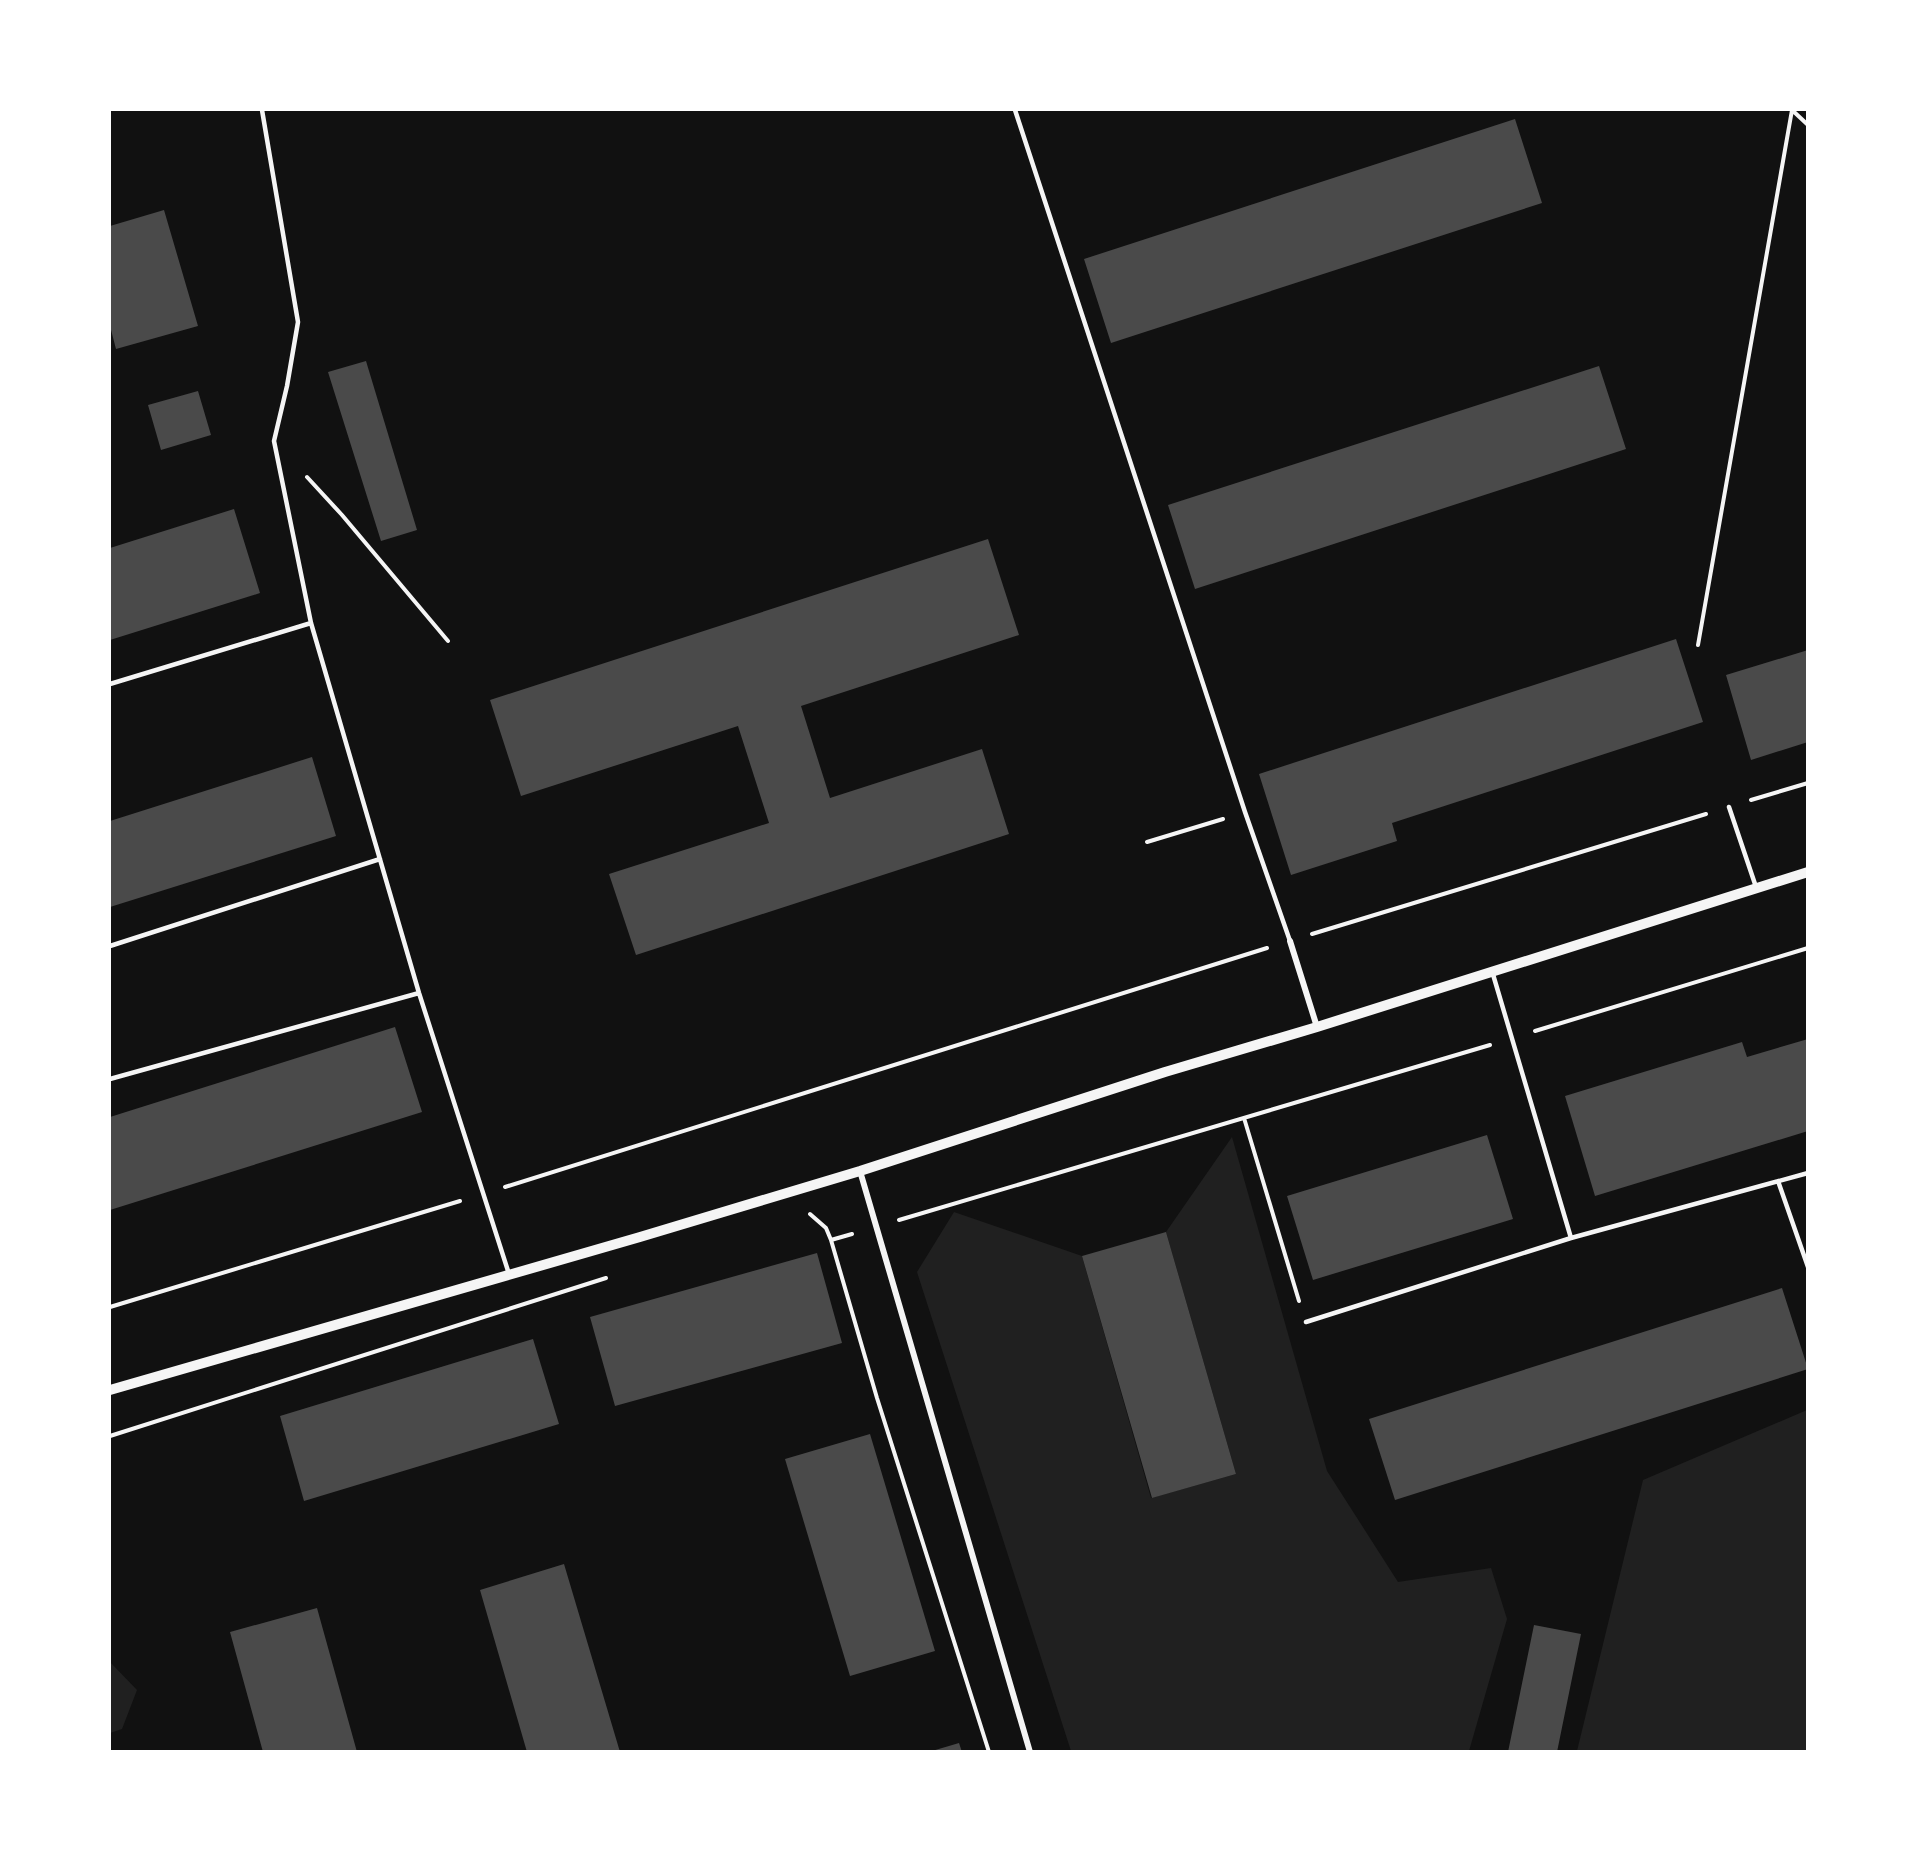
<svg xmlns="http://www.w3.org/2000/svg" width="1917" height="1861" viewBox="0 0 1917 1861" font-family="Montserrat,sans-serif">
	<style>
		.green { fill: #202020 }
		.building { fill: #4a4a4a }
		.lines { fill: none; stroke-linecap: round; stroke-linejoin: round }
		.path { stroke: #f5f5f5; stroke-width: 4 }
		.service { stroke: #f5f5f5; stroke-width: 4.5 }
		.minor { stroke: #f5f5f5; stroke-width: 6 }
		.tertiary { stroke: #f5f5f5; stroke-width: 10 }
	</style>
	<rect width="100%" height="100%" fill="#111"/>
	<path class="green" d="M1232 1137 1327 1471 1398 1582 1491 1568 1507 1619 1469 1751H1071L917 1272 954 1212 1082 1256 1151 1498 1236 1474 1166 1232Z
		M1807 1410V1751H1577L1643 1480Z
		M110 1662 137 1690 122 1729 110 1733Z"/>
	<path class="building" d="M1515 119 1542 203 1111 343 1084 259Z
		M164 210 198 326 116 349 110 326V226Z
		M366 361 417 530 381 541 328 372Z
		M1599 366 1626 449 1195 589 1168 505Z
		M198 391 211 435 161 450 148 405Z
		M234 509 260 593 110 640V548Z
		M988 539 1019 635 801 706 830 798 982 749 1009 834 636 955 609 874 769 823 738 726 521 796 490 700Z
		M1676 639 1703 722 1392 823 1397 841 1291 875 1259 774Z
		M1808 650V742L1751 760 1726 675Z
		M312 757 336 836 110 907V821Z
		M395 1027 422 1112 110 1210V1117Z
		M1808 1039V1131L1595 1196 1565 1096 1742 1042 1747 1057Z
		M1487 1135 1513 1219 1313 1280 1287 1196Z
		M1166 1232 1236 1474 1152 1498 1082 1256Z
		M817 1253 842 1343 615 1406 590 1317Z
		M1782 1288 1808 1369 1395 1500 1369 1419Z
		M533 1339 559 1424 304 1501 280 1416Z
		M870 1434 935 1651 850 1676 785 1459Z
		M564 1564 620 1752H527L480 1590Z
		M317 1608 357 1752H263L230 1632Z
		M1534 1625 1581 1634 1557 1752H1508Z
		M959 1743 962 1752H932V1751Z"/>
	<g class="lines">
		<path class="path" d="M1792 110 1808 125
			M307 477 342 515 448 641
			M1698 645 1792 110
			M1751 800 1808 783
			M1147 842 1223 819
			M1312 934 1706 814
			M1535 1031 1808 948
			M1244 1118 1299 1301
			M505 1187 1267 948
			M810 1214 826 1228 831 1240 852 1234
			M899 1220 1490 1045
			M831 1240 877 1398 989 1752
			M110 1307 460 1201
			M110 1436 606 1278"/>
		<path class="service" d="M262 110 298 322 287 386 274 441 311 623 419 993 509 1274
			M1015 110 1245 812 1290 941
			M110 684 311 623
			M1729 807 1756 887
			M110 946 380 859
			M1492 971 1571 1238
			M110 1079 419 993
			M1778 1181 1808 1267
			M1306 1322 1571 1238 1808 1173"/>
		<path class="minor" d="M1290 941 1317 1027
			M860 1171 1030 1752"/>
		<path class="tertiary" d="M110 1390 640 1237 860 1171 1165 1072 1317 1027 1808 872"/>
	</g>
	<rect width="1917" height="1861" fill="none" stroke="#ffffff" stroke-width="222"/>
</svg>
